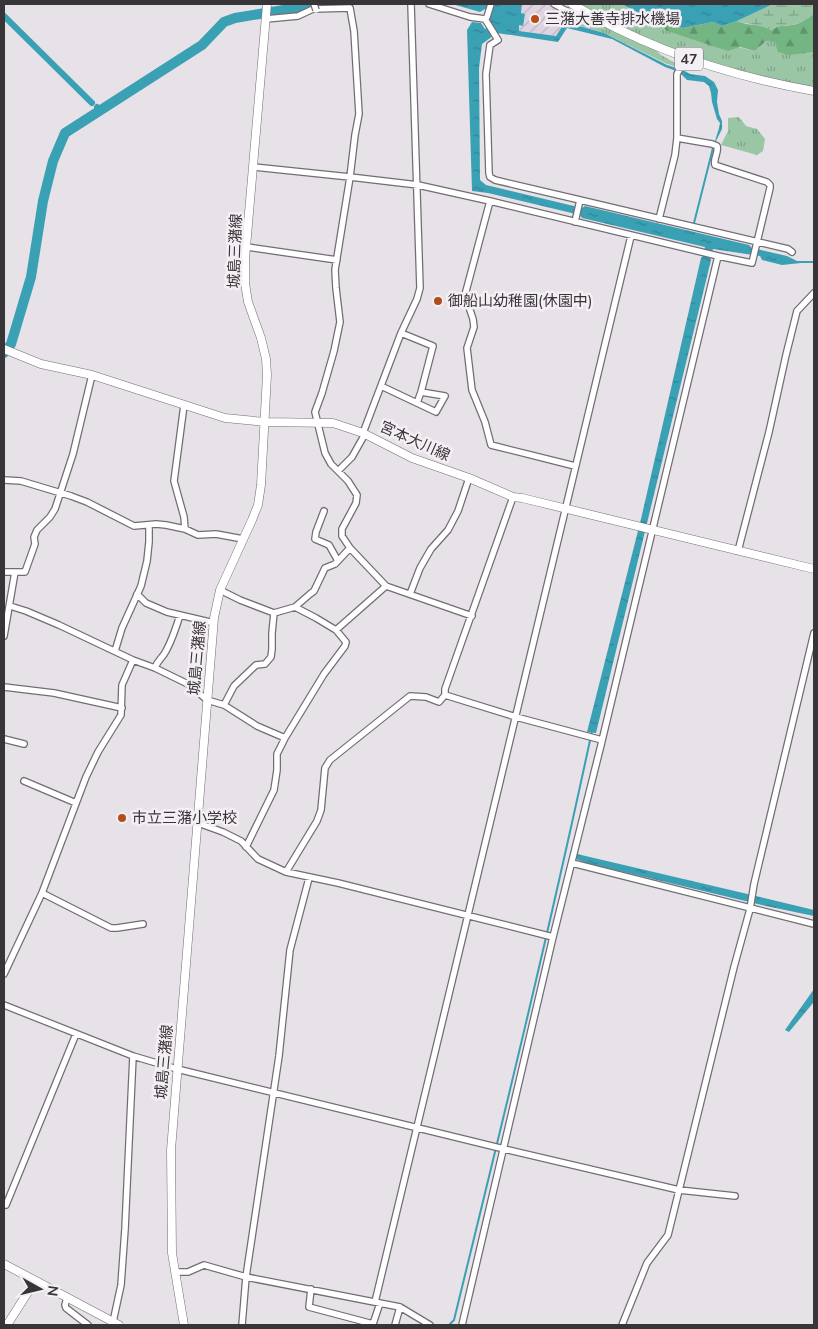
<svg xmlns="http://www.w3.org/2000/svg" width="818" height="1329" viewBox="0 0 818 1329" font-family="Mulish,'Noto Sans JP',sans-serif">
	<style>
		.industrial { fill: url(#industrial-furrows) }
		.grass { fill: url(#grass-tufts) }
		.forest { fill: url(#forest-firs) }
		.wetland { fill: url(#wetland-marsh) }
		.water { fill: url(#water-ripples) }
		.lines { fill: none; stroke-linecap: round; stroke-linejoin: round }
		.stream { stroke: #3aa0b4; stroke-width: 2 }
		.canal { stroke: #3aa0b4; stroke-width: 6 }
		.river { stroke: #3aa0b4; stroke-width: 10 }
		.minor-casing { stroke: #726d73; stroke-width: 8 }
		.major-casing { stroke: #726d73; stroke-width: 9 }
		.minor { stroke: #fff; stroke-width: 5.5 }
		.major { stroke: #fff; stroke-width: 8 }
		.minor-bridge-casing { stroke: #726d73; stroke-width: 8; stroke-linecap: butt }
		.minor-bridge { stroke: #fff; stroke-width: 5.5 }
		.poi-dot { fill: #b24e1a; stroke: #f4eef5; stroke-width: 2 }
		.labels { text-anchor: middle; stroke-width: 5; stroke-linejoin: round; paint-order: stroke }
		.shield { fill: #f4eef5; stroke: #706c71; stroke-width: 1 }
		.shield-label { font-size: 14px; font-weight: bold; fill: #383538 }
		.poi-label { font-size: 15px; fill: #383538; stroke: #f4eef5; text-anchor: start }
		.street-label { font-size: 15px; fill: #383538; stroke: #f4eef5 }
	</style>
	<defs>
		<pattern id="industrial-furrows" width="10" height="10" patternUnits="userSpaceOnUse" patternTransform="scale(1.25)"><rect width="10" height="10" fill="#ded3e0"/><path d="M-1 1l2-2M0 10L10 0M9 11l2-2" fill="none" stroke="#bfb6c1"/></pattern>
		<pattern id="grass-tufts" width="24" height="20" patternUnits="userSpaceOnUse" patternTransform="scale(1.25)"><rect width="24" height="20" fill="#9bc6a5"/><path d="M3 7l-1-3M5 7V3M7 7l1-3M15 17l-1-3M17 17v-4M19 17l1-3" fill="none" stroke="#7fa287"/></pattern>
		<pattern id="forest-firs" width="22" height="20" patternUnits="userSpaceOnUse" patternTransform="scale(1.25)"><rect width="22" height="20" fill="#74b584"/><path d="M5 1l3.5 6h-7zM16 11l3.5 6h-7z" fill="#60946d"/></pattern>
		<pattern id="wetland-marsh" width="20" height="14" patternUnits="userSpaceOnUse" patternTransform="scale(1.25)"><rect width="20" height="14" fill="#9bc6a5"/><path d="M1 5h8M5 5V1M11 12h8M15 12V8" fill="none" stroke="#7fa287"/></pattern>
		<pattern id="water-ripples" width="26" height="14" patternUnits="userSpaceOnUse" patternTransform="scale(1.25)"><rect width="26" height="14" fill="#3aa0b4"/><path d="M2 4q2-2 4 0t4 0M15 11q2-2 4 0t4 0" fill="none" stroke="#328393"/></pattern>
	</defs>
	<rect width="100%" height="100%" fill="#e7e1e8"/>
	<path class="industrial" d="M522 4H550L569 14 567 23 565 22 556 36 518 31 519 25 523 26 525 14 521 13Z"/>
	<path class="grass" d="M580 4H622L658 23 667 31 755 51 766 41 775 43 779 52 789 54 814 52V88L757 77 693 58 629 30 596 13Z
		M569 14 586 21 602 24 656 50 661 55 679 65 677 67 667 64 604 33 567 22Z
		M739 117 746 126 757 129 765 139 763 151 757 155 721 145 728 131V118Z"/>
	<path class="forest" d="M814 13V52L789 55 778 52 775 43 766 41 755 51 740 47 728 51 667 31 658 23 683 28 713 22 722 26 737 21 746 24 763 26 771 30C781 24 781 27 792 25 800 24 809 18 814 13Z"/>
	<path class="wetland" d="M773 4H814V13C809 18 800 24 792 25 781 27 781 24 771 30 759 24 749 25 737 21Z"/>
	<path class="water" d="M452 4H522L521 13 525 14 523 26 519 25V31L556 36 565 22 604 33 667 65 683 70 690 74 705 76 714 82 718 90 717 102 719 114 722 121V129L715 143V141L719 128 720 123 717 119 712 102 711 93 709 86 704 82 687 80 679 72 665 67 612 39 567 28 558 42 497 33 482 44 479 68 480 180 486 185 582 208 585 206 749 245 752 248 787 256 801 263 782 265 762 260 760 256 713 249 710 258 711 260 596 733 587 732 641 519 701 258 703 256 705 247 582 218 580 215 488 193 472 191 467 30 472 22 481 23 485 29 492 24 489 20 492 11 485 9 480 12Z
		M622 4H773L737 21 722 26 713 22 683 28 658 23Z
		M577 854 756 896 814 910V916L766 906 586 863 576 859Z
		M814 989V1001L813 1003 789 1032 785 1030Z"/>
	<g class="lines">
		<path class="stream" d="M694 223 713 148
			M797 262H814
			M449 1325 454 1320C502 1124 550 928 592 731"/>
		<path class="canal" d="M4 16 92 103
			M97 107 100 110"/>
		<path class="river" d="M4 353 11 344 31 277 43 201 53 161 65 133 202 45 224 22 235 18 320 4"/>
		<g class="minor-casing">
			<path id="minor" d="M429 4 470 17 485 19 487 17 491 4
				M554 4C565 11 581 17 594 18
				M266 19 298 16 313 9 350 8 354 31 359 114 355 135 350 177 335 270 336 288 340 322 334 351 322 393 315 412 325 453 331 464 348 481 357 495 356 503 342 529V536L350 548 386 586 472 616
				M485 19 498 40 490 45 486 74 489 173 490 177 495 180 580 200
				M253 167 350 177 418 185 490 201
				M659 219 675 155 677 138V74L681 67
				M575 222 580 200 788 249 792 252
				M247 247 337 260
				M401 333 433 346 421 392 417 403
				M381 386 436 412 445 396 421 392
				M184 405 174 481 184 517 185 529
				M363 433 401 333 417 299 420 288 411 4
				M575 466 491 445 485 422 472 390 467 348 474 327 473 319 465 295 490 201 718 256
				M338 471 352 457 365 434
				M4 480 21 481 71 496 87 502 134 526 156 524 166 525 185 529 198 535 216 534 243 539
				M324 511 316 532 315 539 329 545 338 561
				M738 551 769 432 786 355 797 311 814 293
				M4 572H25L35 544 34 537 37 530 50 517 55 509 73 454 92 375
				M220 590 240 600 274 613
				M137 594 146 603 167 612 214 623
				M410 594 420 568 431 549 448 530 458 511 469 478
				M10 606 26 611 59 625 133 660 155 668 194 687 200 694 207 700 224 705 257 726 285 738
				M336 630 386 586
				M4 636 15 572
				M115 651 122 628 141 586 147 561 149 542V525
				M155 668C158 659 162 659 166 651 172 640 176 628 180 615
				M4 687 54 693 122 708
				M445 695 516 717 602 740
				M224 705 234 686 256 665 265 664 271 657 272 649V633L274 613 295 607 310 594 314 591 325 568 335 564 350 548
				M4 739 24 744
				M24 781 76 803
				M198 823 223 832 241 841 258 859 286 872 338 883 553 937
				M246 847 274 790 277 770V754L285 738 324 674 345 646 346 642 336 630 316 618 295 607
				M572 863 814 924
				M286 872 317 821 321 810 325 768 330 760 410 696 426 697 439 702 445 695V689L513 497
				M42 893 111 928H117L143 924
				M4 974 42 893 86 777 98 752 121 715 122 685 133 660
				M4 1005 133 1056 177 1069 504 1149 679 1190 735 1196
				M4 1204 6 1205 76 1034
				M175 1272H188L204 1265 246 1277 400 1307 430 1325
				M311 1289 309 1307 373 1324 380 1303
				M67 1298 65 1305 66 1308 88 1325
				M375 1302 631 236
				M113 1322 121 1285 125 1229 133 1056
				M242 1325 246 1277 279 1056 290 950 309 878
				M395 1325 400 1307
				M462 1325 553 937 601 745 718 256 752 263 770 188V185L767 182 715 165C713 158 719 153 717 146L712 144 677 138
				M622 1325 647 1263 668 1235 734 967 750 909 754 884 814 633"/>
		</g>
		<g class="major-casing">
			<path id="major" d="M572 4C647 49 729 76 814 91
				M4 349 41 364 92 375 225 418 265 422 333 423 363 433 412 458 469 478 513 497 522 498 814 569
				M4 1264 119 1325
				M7 1325 35 1281
				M184 1325 172 1253 171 1150 214 618 220 590 252 520 258 505 261 485 267 375 266 359 261 338 248 302 245 283V259L267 4"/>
		</g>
		<use href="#minor" class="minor"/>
		<use href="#major" class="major"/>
		<g class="minor-bridge-casing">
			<path id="minor-bridge" d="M314 4 316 10"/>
		</g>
		<use href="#minor-bridge" class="minor-bridge"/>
	</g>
	<g class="poi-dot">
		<circle cx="535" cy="19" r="5"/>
		<circle cx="438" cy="301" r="5"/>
		<circle cx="122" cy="818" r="5"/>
	</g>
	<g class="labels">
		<rect class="shield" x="675" y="47.5" width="28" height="23" rx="4"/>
		<g class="shield-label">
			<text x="689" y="64">47</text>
		</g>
		<g class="poi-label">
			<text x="545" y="24">三潴大善寺排水機場</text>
			<text x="448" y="306">御船山幼稚園(休園中)</text>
			<text x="132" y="823">市立三潴小学校</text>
		</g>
		<g class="street-label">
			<text transform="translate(235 251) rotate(-88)" y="5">城島三潴線</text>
			<text transform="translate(415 441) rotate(24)" y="5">宮本大川線</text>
			<text transform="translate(197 658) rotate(-85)" y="5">城島三潴線</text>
			<text transform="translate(164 1062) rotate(-85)" y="5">城島三潴線</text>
		</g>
	</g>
	<rect width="818" height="1329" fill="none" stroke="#383538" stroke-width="10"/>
	<g transform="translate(40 1289) rotate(98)" stroke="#f4eef5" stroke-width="4" paint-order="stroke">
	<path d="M0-4L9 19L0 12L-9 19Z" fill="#383538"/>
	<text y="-8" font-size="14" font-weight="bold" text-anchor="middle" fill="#383538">N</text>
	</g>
</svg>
